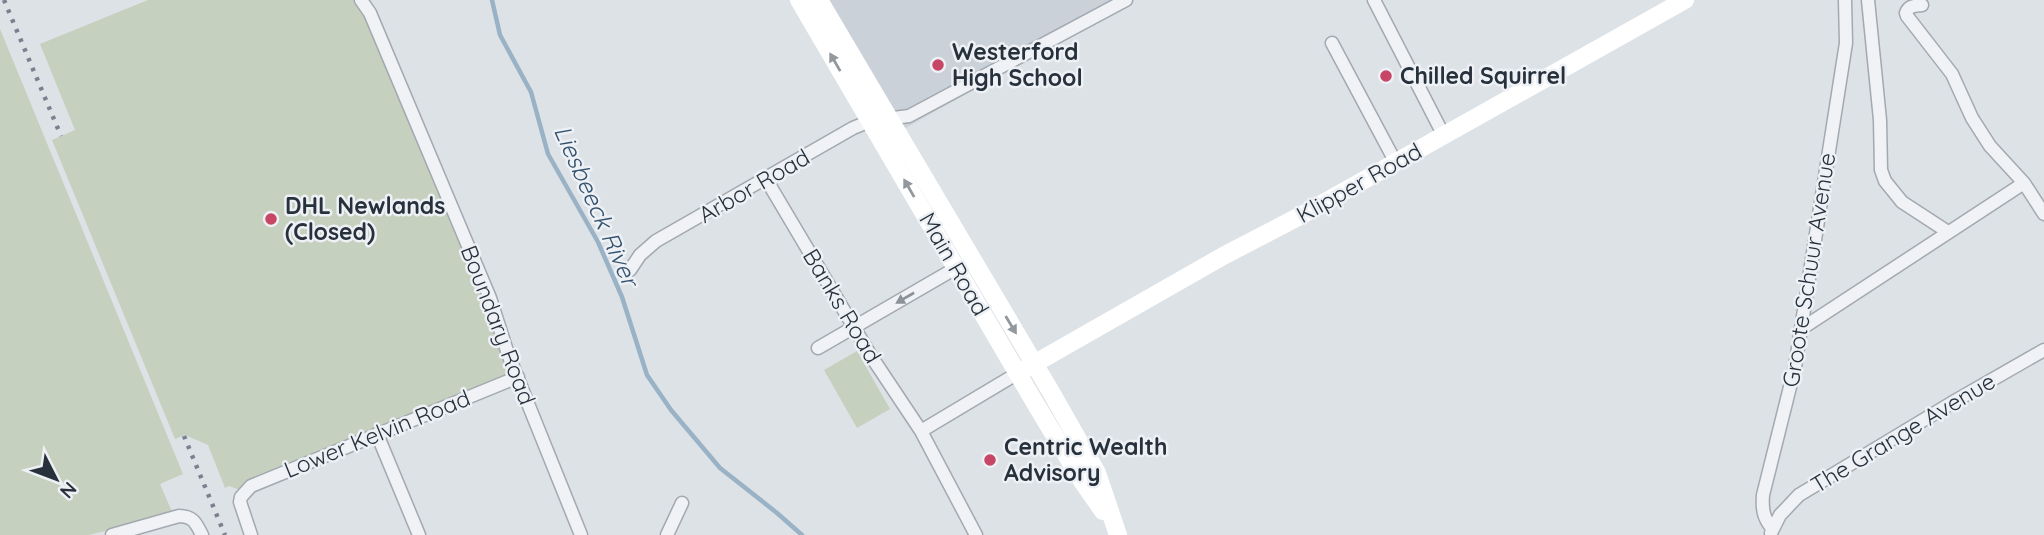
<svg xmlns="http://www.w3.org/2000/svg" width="2044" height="535" viewBox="0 0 2044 535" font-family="Quicksand,sans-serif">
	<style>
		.built { fill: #cbd1d8 }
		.green { fill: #c5d0bf }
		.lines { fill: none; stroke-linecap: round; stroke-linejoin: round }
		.stream { stroke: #99b2c5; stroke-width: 4.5 }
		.street-casing { stroke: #a3a9b0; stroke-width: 15 }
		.street { stroke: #f0f2f5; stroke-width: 12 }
		.secondary { stroke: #fff; stroke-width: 18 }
		.rail { stroke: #78828f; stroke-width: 4.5; stroke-dasharray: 3.5 7; stroke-linecap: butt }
		.oneway { fill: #93989e }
		.oneway2 { fill: #8c9298 }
		.poi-dot { fill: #c74665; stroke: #edf0f4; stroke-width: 2.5 }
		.labels { text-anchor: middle; stroke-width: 5; stroke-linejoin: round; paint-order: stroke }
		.poi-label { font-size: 23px; font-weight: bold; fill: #27313c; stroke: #edf0f4; text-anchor: start }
		.street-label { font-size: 23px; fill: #27313c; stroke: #edf0f4 }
		.water-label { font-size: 24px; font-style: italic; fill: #34536e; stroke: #edf0f4 }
	</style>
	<rect width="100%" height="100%" fill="#dde2e6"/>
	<path class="built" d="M826 0H1134L900 131Z"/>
	<path class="green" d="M148 0H361L518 377 245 492 229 486 225 488 208 445 185 435 175 439 52 140 75 130 40 44Z
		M0 29 183 474 160 484 173 514 89 535H0Z
		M857 351 890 409 857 428 824 370Z"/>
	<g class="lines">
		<path class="stream" d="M492 0 500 35 531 92 548 154 598 242 622 297 647 375 671 410 720 468 777 513 802 535"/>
		<g class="street-casing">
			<path id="street" d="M361 0 370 13 490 298 508 354 581 535
				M1374 0 1444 136
				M1868 0 1880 120 1881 170 1885 181 1902 202 1948 232
				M1922 5C1915 6 1909 5 1906 13L1907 16 1952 74 1972 118 1990 146 2024 183 2044 214
				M1332 43 1396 163
				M766 179 871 356 921 431 976 535
				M630 270 640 255 656 241 853 128 870 121 909 116 1126 0
				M1801 329 2024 183
				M818 348 956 268
				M921 431 1018 373
				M377 434 419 535
				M1772 528C1763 518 1762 508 1763 495L1795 367 1846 43 1845 0
				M1771 533 1780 515 1799 495 1955 401 2044 350
				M112 535 179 516C193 516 196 523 202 535
				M251 535 240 502 241 497 251 486 518 377
				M667 535 682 503"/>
		</g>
		<use href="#street" class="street"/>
		<path class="secondary" d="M799 0 1035 403 1082 481 1103 511
			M819 0 1051 392 1097 473 1118 535
			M1018 373 1225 255 1300 216 1685 0"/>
		<path class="rail" d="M4 0 61 136
			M184 436 225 535"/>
	</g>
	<defs><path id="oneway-solid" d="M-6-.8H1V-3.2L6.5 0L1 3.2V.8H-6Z" transform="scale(1.75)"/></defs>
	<g class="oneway">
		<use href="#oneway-solid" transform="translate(835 62) rotate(-120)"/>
		<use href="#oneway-solid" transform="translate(909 188) rotate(-120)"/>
		<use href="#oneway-solid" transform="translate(1011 325) rotate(59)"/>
	</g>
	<use class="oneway2" href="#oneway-solid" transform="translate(905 298) rotate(150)"/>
	<g class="poi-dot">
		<circle cx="938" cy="65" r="7"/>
		<circle cx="1386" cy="76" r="7"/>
		<circle cx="271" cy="219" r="7"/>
		<circle cx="990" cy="460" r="7"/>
	</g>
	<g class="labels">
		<g class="poi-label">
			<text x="952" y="60">Westerford<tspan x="952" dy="26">High School</tspan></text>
			<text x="1400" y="84">Chilled Squirrel</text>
			<text x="285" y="214">DHL Newlands<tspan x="285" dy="26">(Closed)</tspan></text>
			<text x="1004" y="455">Centric Wealth<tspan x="1004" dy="26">Advisory</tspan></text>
		</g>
		<g class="street-label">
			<text transform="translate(1359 183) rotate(-29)" y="8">Klipper Road</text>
			<text transform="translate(754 186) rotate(-30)" y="8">Arbor Road</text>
			<text transform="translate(954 264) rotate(60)" y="8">Main Road</text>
			<text transform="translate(1809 270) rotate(-81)" y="8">Groote Schuur Avenue</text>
			<text transform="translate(842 306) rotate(59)" y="8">Banks Road</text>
			<text transform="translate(498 325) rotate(69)" y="8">Boundary Road</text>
			<text transform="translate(1903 433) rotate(-31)" y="8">The Grange Avenue</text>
			<text transform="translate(377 434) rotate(-22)" y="8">Lower Kelvin Road</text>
		</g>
		<g class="water-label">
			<text transform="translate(596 206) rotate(66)" y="8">Liesbeeck River</text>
		</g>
	</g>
	<g transform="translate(56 479) rotate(132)" stroke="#edf0f4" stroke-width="5" paint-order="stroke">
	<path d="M0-5L12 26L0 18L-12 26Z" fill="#27313c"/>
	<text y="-10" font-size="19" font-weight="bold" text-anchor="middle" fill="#27313c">N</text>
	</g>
</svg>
